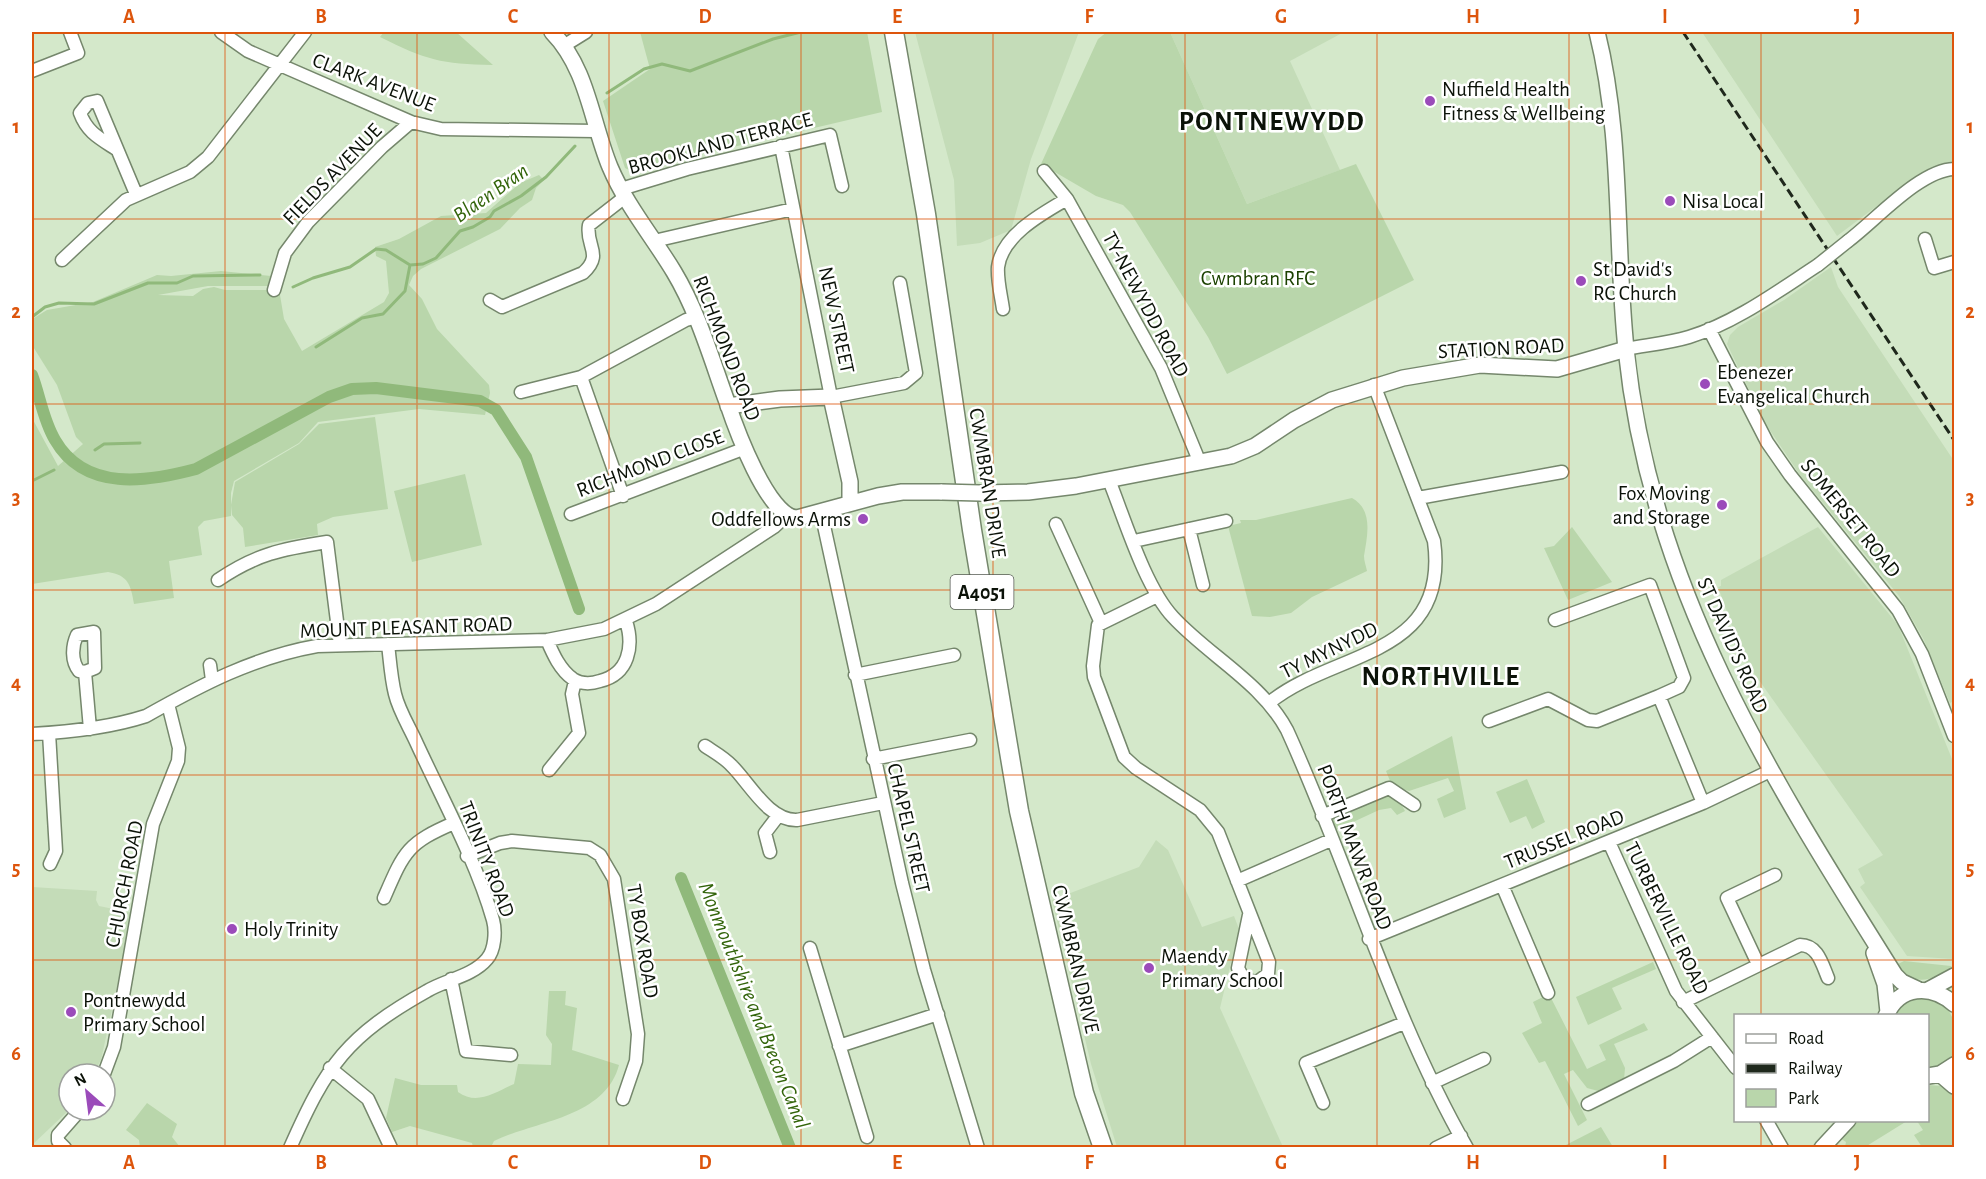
<svg xmlns="http://www.w3.org/2000/svg" width="1986" height="1179" viewBox="0 0 1986 1179" font-family="'Alegreya Sans',sans-serif">
	<style>
		.built { fill: #c4dcb8 }
		.green { fill: #b9d6ab }
		.lines { fill: none; stroke-linecap: round; stroke-linejoin: round }
		.stream { stroke: #90b97b; stroke-width: 3 }
		.canal { stroke: #90b97b; stroke-width: 12 }
		.minor-casing { stroke: #75876c; stroke-width: 15 }
		.tertiary-casing { stroke: #75876c; stroke-width: 18 }
		.primary-casing { stroke: #75876c; stroke-width: 21 }
		.minor { stroke: #fff; stroke-width: 12 }
		.tertiary { stroke: #fff; stroke-width: 15 }
		.primary { stroke: #fff; stroke-width: 18 }
		.rail { stroke: #1f281c; stroke-width: 3; stroke-dasharray: 9 4.5; stroke-linecap: butt }
		.minor-bridge-casing { stroke: #75876c; stroke-width: 15; stroke-linecap: butt }
		.tertiary-bridge-casing { stroke: #75876c; stroke-width: 18; stroke-linecap: butt }
		.minor-bridge { stroke: #fff; stroke-width: 12 }
		.tertiary-bridge { stroke: #fff; stroke-width: 15 }
		.grid { fill: none; stroke: #dd550c; stroke-width: 1.5; stroke-opacity: 0.55 }
		.poi-dot { fill: #9b4bba; stroke: #fff; stroke-width: 2 }
		.labels { text-anchor: middle; stroke-width: 5; stroke-linejoin: round; paint-order: stroke }
		.shield { fill: #fff; stroke: #545952; stroke-width: 1.5 }
		.shield-label { font-size: 20px; font-weight: bold; fill: #0b1208 }
		.street-label { font-size: 21px; fill: #0b1208; stroke: #fff }
		.poi-label { font-size: 21px; fill: #0b1208; stroke: #fff; text-anchor: start }
		.park-label { font-size: 21px; fill: #1b4100; stroke: #fff }
		.water-label { font-size: 22px; font-style: italic; fill: #32640a; stroke: #fff }
		.district-label { font-size: 27px; font-weight: bold; letter-spacing: 1.5px; fill: #0b1208; stroke: #fff }
		.neatline { fill: none; stroke: #dd550c; stroke-width: 2 }
		.grid-label { font-size: 20px; text-anchor: middle; font-weight: bold; fill: #dd550c }
	</style>
	<rect width="100%" height="100%" fill="#d4e8ca"/>
	<path class="built" d="M915 32H1079L1031 159 1011 230 980 243 957 246 954 180Z
		M1170 32H1344L1290 61 1340 170 1247 204Z
		M1702 32H1954V165L1922 172 1837 236Z
		M1831 267 1838 287 1954 461V701L1950 703 1923 638 1899 596 1800 475 1765 423 1727 344 1730 335 1738 327 1784 300Z
		M1818 527 1898 625 1954 764V959L1907 956 1860 887 1865 883 1858 869 1883 855 1734 645 1736 637 1718 587 1721 586V580Z
		M1156 840 1168 850 1202 927 1234 916 1239 929 1220 1008 1283 1147H1117L1091 1064 1052 900 1139 867Z
		M32 887 97 891 96 900 99 906 133 913 101 1060 93 1074H69V1110L32 1145Z"/>
	<path class="green" d="M384 32H456L493 65C441 64 426 60 380 37Z
		M640 32H867L882 112 631 171 625 168 603 101 650 69Z
		M1107 32H1170L1247 204 1356 164 1414 280 1227 374 1208 337 1130 212 1123 205 1096 196 1041 164 1098 39Z
		M539 175 544 180 536 188 532 200 520 208 500 229 421 269 413 276 409 285 422 299 437 329 489 385 490 393 485 415 419 409 318 422 299 443 234 481 231 493V516L204 521 198 527 202 555 169 561 174 598 134 604C131 585 128 575 108 572L32 584V418L58 466 83 444 76 437 57 385 32 345V315L34 318 47 310 93 302 157 275 171 276 221 271 271 276 270 286H208L158 295 193 296 203 289 214 287 225 290H266L280 295 284 319 302 351 384 302 389 293 386 261 376 256 375 247 399 239 441 216 486 213 520 183Z
		M375 417 388 509 333 517 317 524 318 535 245 547 243 528 232 515 231 505 235 482 299 444 319 424Z
		M465 474 482 545 412 562 394 491Z
		M1352 498C1374 510 1367 537 1364 556 1364 561 1366 566 1367 571L1312 597 1291 613 1270 617 1252 616 1228 526 1241 523 1240 520H1256Z
		M1572 527 1612 582 1568 600 1544 548 1554 546Z
		M1452 736 1466 809 1444 818 1437 799 1454 791 1448 778 1409 791 1392 786 1386 771Z
		M1527 779 1545 822 1532 829 1526 816 1510 823 1496 792Z
		M1388 792 1395 793 1405 811 1397 815 1391 808 1379 810 1336 830 1331 818Z
		M1904 961 1951 966 1953 968C1933 981 1911 987 1896 965Z
		M1653 962 1656 969 1612 988 1622 1009 1588 1025 1576 997Z
		M549 991H566L565 1005 577 1008 572 1050 619 1065C605 1118 535 1121 494 1141L491 1147H473L472 1143 410 1126 392 1132 386 1118 395 1078 421 1085H457L458 1092C477 1106 496 1092 514 1084L518 1064 551 1065 552 1044 546 1035Z
		M1549 994 1587 1069 1606 1060 1599 1045 1644 1023 1648 1030 1614 1044 1625 1068 1624 1080 1602 1092 1587 1088 1573 1070 1564 1074 1587 1120 1578 1126 1545 1061 1539 1063 1522 1033 1542 1023 1533 1002Z
		M1927 997 1947 1007 1954 1021 1952 1057 1944 1065 1928 1070V1016H1895L1905 1002Z
		M1928 1085 1942 1086 1954 1093V1147H1922L1914 1135 1923 1130 1917 1121 1928 1120Z
		M147 1103 177 1124 172 1137 180 1147H140L139 1140 126 1130Z
		M1856 1121H1907L1865 1147H1845L1846 1142 1840 1138Z
		M1601 1127 1613 1147H1562Z"/>
	<g class="lines">
		<path class="stream" d="M607 93 644 69 662 64 690 71 773 39 801 32
			M293 287 313 278 350 267 376 249 386 250 410 265 423 264 436 258 460 231 473 227 490 217 494 211 521 196 546 177 575 146
			M32 317 45 307 59 303 94 304 148 283H177L193 276 260 275
			M316 347 362 318 383 314 405 291 410 265
			M95 450 104 444 140 443
			M32 481 54 470"/>
		<path class="canal" d="M32 375C40 396 43 420 55 440 85 492 147 482 196 469L329 397 352 389 376 388 480 401 496 410 526 457 579 609
			M681 878 790 1148"/>
		<g class="minor-casing">
			<path id="minor" d="M221 32 248 51 411 122 441 129 596 131
				M565 45 586 32
				M32 71 78 53 70 32
				M781 146 831 397 904 383 916 373 900 283
				M116 149C99 138 87 132 80 113L88 103 97 101 136 194
				M1044 171 1067 199 1161 368 1200 463
				M621 189 687 169 830 135 842 186
				M1925 239 1934 268 1954 262
				M654 241 793 209
				M1848 241C1876 220 1920 170 1954 169
				M62 260 126 200 190 172 208 157 305 32
				M274 290 285 253 308 222 382 147 411 122
				M490 300 502 307 583 273C604 254 585 246 589 225L625 197
				M1003 309C1001 295 997 280 998 267 1002 235 1043 213 1067 199
				M1709 329 1767 442 1790 475 1898 610 1922 654 1954 736
				M1626 349C1647 345 1669 343 1689 337 1735 323 1778 291 1818 265
				M581 377 623 496
				M521 392 581 377 686 320 697 317
				M1109 480C1125 520 1145 587 1173 617 1209 656 1261 682 1287 730 1350 868 1391 1015 1467 1148
				M1418 498 1562 472
				M821 512 902 883 924 970 978 1148
				M571 514 743 449
				M1056 524 1101 623
				M1189 529 1203 585
				M1134 541 1226 521
				M218 580C256 554 282 549 327 542L340 645
				M1157 596 1098 625 1093 666 1094 677 1124 757 1136 768 1200 810 1218 832 1269 962 1268 974 1257 982 1244 980 1238 968 1249 915
				M1555 620 1650 585 1684 678 1679 687 1659 696
				M547 640C553 654 560 670 573 679 581 684 591 684 600 681 629 674 634 646 626 621
				M210 665 212 680
				M85 672 95 668 94 632 77 635C72 646 71 661 79 671L85 672 90 729
				M855 675 954 655
				M1269 703C1333 650 1450 659 1434 541L1374 385
				M1489 721 1548 699 1588 720 1597 721 1659 696 1703 803
				M49 733 56 851 50 864
				M32 734C70 732 109 728 146 716 201 685 254 657 317 646L547 640 604 629 656 604 774 527 787 515
				M705 746C714 752 725 758 732 766 750 784 769 821 797 820L883 803
				M873 759 970 740
				M549 770 579 733 572 694 575 681
				M1322 816 1389 788 1414 805
				M1609 842 1676 991 1736 1068
				M770 852 765 833 778 816
				M467 856 500 843 512 841 589 848 600 855 614 879 638 1034 636 1061 623 1099
				M1237 881 1331 840
				M1502 885 1548 993
				M384 898C404 852 407 843 454 823
				M1369 939 1703 803 1770 771
				M810 948 867 1137
				M1758 964 1727 898 1775 875
				M451 979 466 1051 511 1055
				M1683 1002 1800 945C1818 945 1822 964 1828 978
				M839 1046 938 1014
				M330 1068 368 1099 391 1148
				M104 1074 114 1047 153 824 178 761 179 748 168 704
				M1432 1083 1484 1059
				M1323 1103 1306 1063 1404 1023
				M1588 1104 1674 1061 1712 1037
				M1766 1120 1782 1148
				M65 1148 58 1141V1135L80 1110
				M290 1148C327 1064 347 1036 427 991 445 980 473 976 487 959 495 950 496 931 493 920 477 863 442 798 417 744 410 728 399 711 395 694 391 678 390 661 388 644
				M1436 1148 1461 1136"/>
		</g>
		<g class="tertiary-casing">
			<path id="tertiary" d="M552 32C588 69 591 121 610 167 626 205 653 237 674 272 698 312 711 358 727 402 735 426 768 518 797 518L878 496 902 492H942
				M1597 32C1623 136 1615 243 1626 349 1651 589 1770 776 1895 975L1902 982 1917 989
				M728 406 780 399 831 397 850 482V502
				M980 493 1028 492 1076 486 1231 456 1255 446 1294 420 1332 400 1403 378 1480 365 1557 369 1626 349
				M1874 953 1885 984 1888 1012
				M1928 990 1954 976
				M1886 1016C1899 985 1931 984 1954 1004
				M1940 1074 1954 1086
				M1928 1076 1940 1074 1954 1065
				M1822 1148 1848 1120"/>
		</g>
		<g class="primary-casing">
			<path id="primary" d="M894 32 926 214 972 530 1019 811 1084 1093 1103 1148"/>
		</g>
		<use href="#minor" class="minor"/>
		<use href="#tertiary" class="tertiary"/>
		<use href="#primary" class="primary"/>
		<path class="rail" d="M1683 32 1954 440"/>
		<g class="minor-bridge-casing">
			<path id="minor-bridge" d="M1818 265 1848 241"/>
		</g>
		<g class="tertiary-bridge-casing">
			<path id="tertiary-bridge" d="M942 492 980 493"/>
		</g>
		<use href="#minor-bridge" class="minor-bridge"/>
		<use href="#tertiary-bridge" class="tertiary-bridge"/>
	</g>
	<path class="grid" d="M225 32V1148M417 32V1148M609 32V1148M801 32V1148M993 32V1148M1185 32V1148M1377 32V1148M1569 32V1148M1761 32V1016M32 219H1954M32 404H1954M32 590H1954M32 775H1954M32 960H1954M1761 1120V1148"/>
	<g class="poi-dot">
		<circle cx="1430" cy="101" r="6"/>
		<circle cx="1670" cy="201" r="6"/>
		<circle cx="1581" cy="281" r="6"/>
		<circle cx="1705" cy="384" r="6"/>
		<circle cx="1722" cy="505" r="6"/>
		<circle cx="863" cy="519" r="6"/>
		<circle cx="232" cy="929" r="6"/>
		<circle cx="1149" cy="968" r="6"/>
		<circle cx="71" cy="1012" r="6"/>
	</g>
	<g class="labels">
		<rect class="shield" x="950.5" y="575" width="63" height="34" rx="4.5"/>
		<g class="shield-label">
			<text x="982" y="599">A4051</text>
		</g>
		<g class="street-label">
			<text transform="translate(374 82) rotate(21)" y="7">CLARK AVENUE</text>
			<text transform="translate(720 143) rotate(-15)" y="7">BROOKLAND TERRACE</text>
			<text transform="translate(332 174) rotate(-46)" y="7">FIELDS AVENUE</text>
			<text transform="translate(1146 304) rotate(62)" y="7">TY-NEWYDD ROAD</text>
			<text transform="translate(837 320) rotate(78)" y="7">NEW STREET</text>
			<text transform="translate(727 348) rotate(69)" y="7">RICHMOND ROAD</text>
			<text transform="translate(1501 348) rotate(-3)" y="7">STATION ROAD</text>
			<text transform="translate(650 463) rotate(-21)" y="7">RICHMOND CLOSE</text>
			<text transform="translate(988 483) rotate(81)" y="7">CWMBRAN DRIVE</text>
			<text transform="translate(1851 518) rotate(51)" y="7">SOMERSET ROAD</text>
			<text transform="translate(406 627) rotate(-2)" y="7">MOUNT PLEASANT ROAD</text>
			<text transform="translate(1733 645) rotate(66)" y="7">ST DAVID'S ROAD</text>
			<text transform="translate(1329 650) rotate(-26)" y="7">TY MYNYDD</text>
			<text transform="translate(909 828) rotate(77)" y="7">CHAPEL STREET</text>
			<text transform="translate(1564 839) rotate(-22)" y="7">TRUSSEL ROAD</text>
			<text transform="translate(1355 847) rotate(69)" y="7">PORTH MAWR ROAD</text>
			<text transform="translate(487 859) rotate(69)" y="7">TRINITY ROAD</text>
			<text transform="translate(124 884) rotate(-79)" y="7">CHURCH ROAD</text>
			<text transform="translate(1667 918) rotate(64)" y="7">TURBERVILLE ROAD</text>
			<text transform="translate(643 941) rotate(81)" y="7">TY BOX ROAD</text>
			<text transform="translate(1076 959) rotate(77)" y="7">CWMBRAN DRIVE</text>
		</g>
		<g class="poi-label">
			<text x="1442" y="96">Nuffield Health<tspan x="1442" dy="24">Fitness &amp; Wellbeing</tspan></text>
			<text x="1682" y="208">Nisa Local</text>
			<text x="1593" y="276">St David's<tspan x="1593" dy="24">RC Church</tspan></text>
			<text x="1717" y="379">Ebenezer<tspan x="1717" dy="24">Evangelical Church</tspan></text>
			<text x="1710" y="500" text-anchor="end">Fox Moving<tspan x="1710" dy="24">and Storage</tspan></text>
			<text x="851" y="526" text-anchor="end">Oddfellows Arms</text>
			<text x="244" y="936">Holy Trinity</text>
			<text x="1161" y="963">Maendy<tspan x="1161" dy="24">Primary School</tspan></text>
			<text x="83" y="1007">Pontnewydd<tspan x="83" dy="24">Primary School</tspan></text>
		</g>
		<g class="park-label">
			<text x="1258" y="285">Cwmbran RFC</text>
		</g>
		<g class="water-label">
			<text transform="translate(490 192) rotate(-35)" y="8">Blaen Bran</text>
			<text transform="translate(755 1005) rotate(68)" y="8">Monmouthshire and Brecon Canal</text>
		</g>
		<g class="district-label">
			<text x="1272" y="130">PONTNEWYDD</text>
			<text x="1441" y="685">NORTHVILLE</text>
		</g>
	</g>
	<rect width="1986" height="1179" fill="none" stroke="#ffffff" stroke-width="66"/>
	<rect x="1734" y="1014" width="195" height="108" fill="#ffffff" stroke="#9da09c" stroke-width="1.5"/>
	<rect x="1746" y="1034" width="30" height="9" fill="#ffffff" stroke="#9da09c" stroke-width="1.5"/>
	<text x="1788" y="1044" font-size="18" fill="#0b1208">Road</text>
	<rect x="1746" y="1064" width="30" height="9" fill="#1f281c" stroke="#9da09c" stroke-width="1.5"/>
	<text x="1788" y="1074" font-size="18" fill="#0b1208">Railway</text>
	<rect x="1746" y="1089" width="30" height="18" fill="#b9d6ab" stroke="#9da09c" stroke-width="1.5"/>
	<text x="1788" y="1104" font-size="18" fill="#0b1208">Park</text>
	<g transform="translate(87 1092) rotate(332)"><circle r="28" fill="#ffffff" stroke="#9da09c" stroke-width="1.5"/>
	<path d="M0-4.5L10 22L0 15L-10 22Z" fill="#9b4bba"/>
	<text y="-9" font-size="16" font-weight="bold" text-anchor="middle" fill="#0b1208">N</text>
	</g>
	<rect x="33" y="33" width="1920" height="1113" class="neatline"/>
	<g class="grid-label">
		<text x="129" y="23">A</text>
		<text x="321" y="23">B</text>
		<text x="513" y="23">C</text>
		<text x="705" y="23">D</text>
		<text x="897" y="23">E</text>
		<text x="1089" y="23">F</text>
		<text x="1281" y="23">G</text>
		<text x="1473" y="23">H</text>
		<text x="1665" y="23">I</text>
		<text x="1857" y="23">J</text>
		<text x="16" y="133">1</text>
		<text x="1970" y="133">1</text>
		<text x="16" y="318">2</text>
		<text x="1970" y="318">2</text>
		<text x="16" y="504">3</text>
		<text x="1970" y="504">3</text>
		<text x="16" y="689">4</text>
		<text x="1970" y="689">4</text>
		<text x="16" y="875">5</text>
		<text x="1970" y="875">5</text>
		<text x="16" y="1060">6</text>
		<text x="1970" y="1060">6</text>
		<text x="129" y="1169">A</text>
		<text x="321" y="1169">B</text>
		<text x="513" y="1169">C</text>
		<text x="705" y="1169">D</text>
		<text x="897" y="1169">E</text>
		<text x="1089" y="1169">F</text>
		<text x="1281" y="1169">G</text>
		<text x="1473" y="1169">H</text>
		<text x="1665" y="1169">I</text>
		<text x="1857" y="1169">J</text>
	</g>
</svg>
